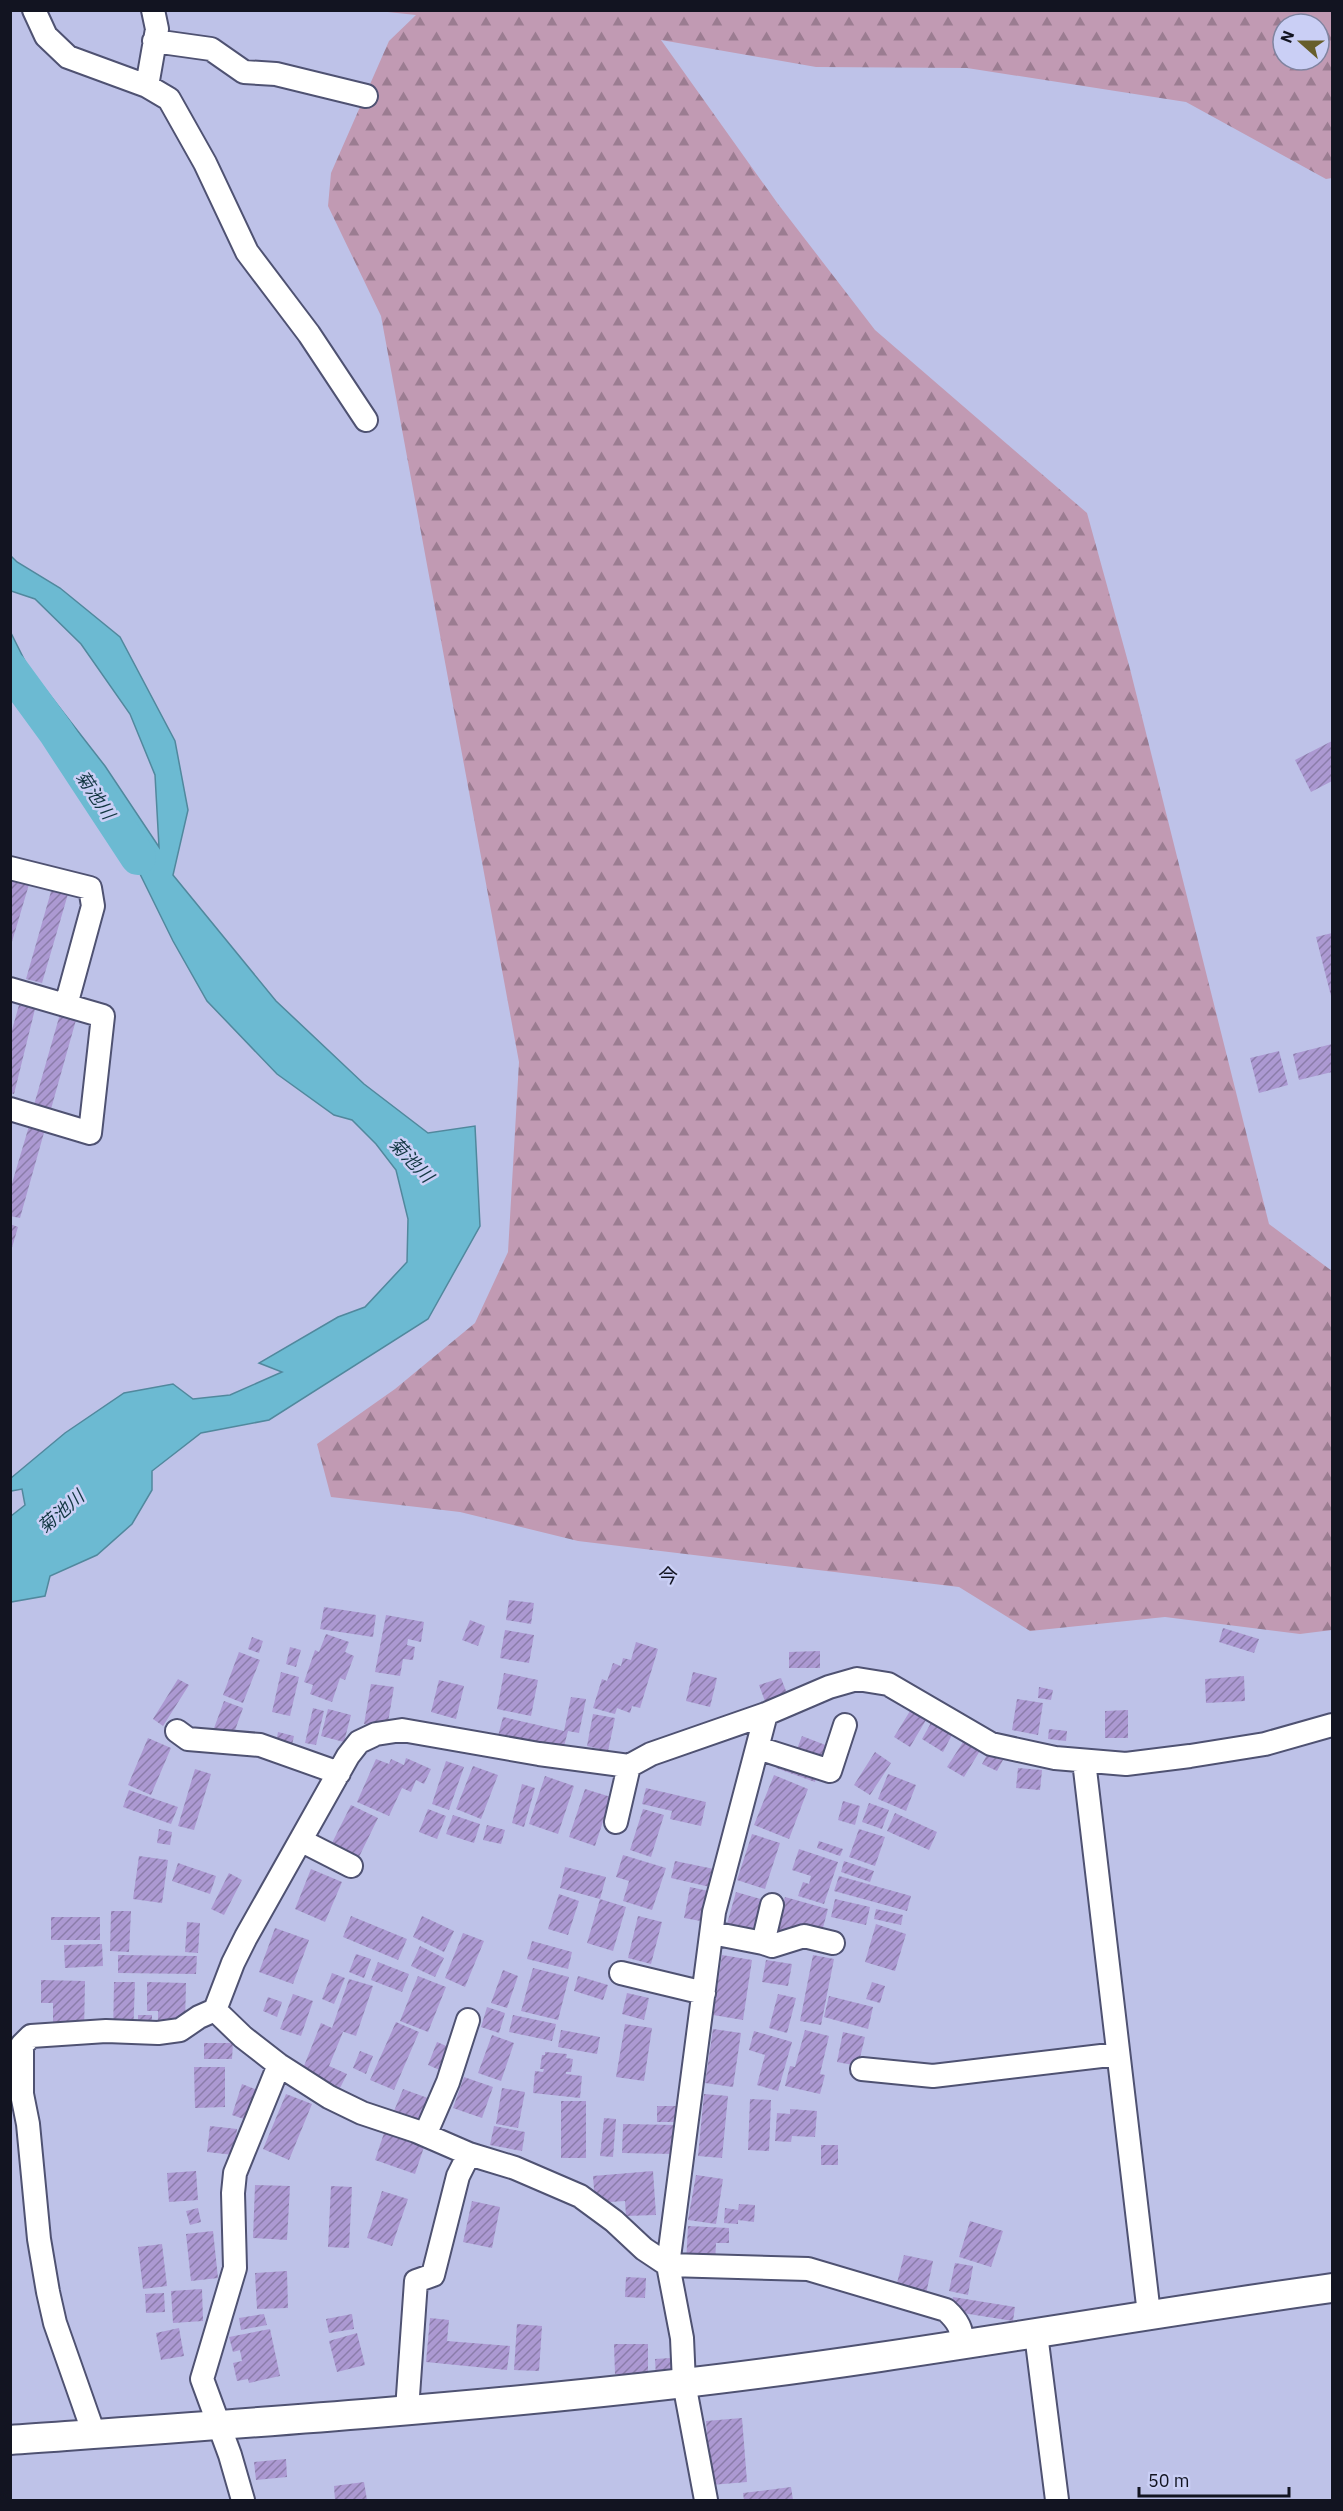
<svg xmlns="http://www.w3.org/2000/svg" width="1343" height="2511" viewBox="0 0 1343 2511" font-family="'IBM Plex Sans','Noto Sans JP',sans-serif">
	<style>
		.forest { fill: url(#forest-firs); fill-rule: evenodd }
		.water { fill: #6cbad2; stroke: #51889d; stroke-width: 1.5 }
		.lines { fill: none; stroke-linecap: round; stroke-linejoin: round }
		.river { stroke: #6cbad2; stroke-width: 36 }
		.building { fill: url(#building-hatch) }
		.minor-casing { stroke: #4f5272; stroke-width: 26 }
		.tertiary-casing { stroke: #4f5272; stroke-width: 32 }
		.minor { stroke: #fff; stroke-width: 22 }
		.tertiary { stroke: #fff; stroke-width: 28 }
		.labels { text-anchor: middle; stroke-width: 5; stroke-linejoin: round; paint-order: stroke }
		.water-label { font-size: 18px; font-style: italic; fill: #113641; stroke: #cacff5 }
		.quarter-label { font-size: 20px; fill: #121421; stroke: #cacff5 }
	</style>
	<defs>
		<pattern id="forest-firs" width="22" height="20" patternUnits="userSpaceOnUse" patternTransform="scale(1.5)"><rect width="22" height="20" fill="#c19ab3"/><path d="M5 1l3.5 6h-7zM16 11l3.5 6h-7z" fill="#9b7c91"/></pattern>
		<pattern id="building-hatch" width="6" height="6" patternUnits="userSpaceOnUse" patternTransform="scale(1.5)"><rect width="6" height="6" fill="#ac99d2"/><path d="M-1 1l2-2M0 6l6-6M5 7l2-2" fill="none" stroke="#8b7caa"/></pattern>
	</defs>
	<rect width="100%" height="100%" fill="#bec2e8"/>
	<path class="forest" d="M378 11H1332V178L1326 179 1186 102 967 68 816 67 661 40 778 204 875 330 1087 513 1130 669 1269 1224 1332 1271V1630L1300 1634 1165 1617 1030 1631 959 1587 578 1541 460 1512 331 1497 317 1444 395 1389 475 1323 508 1252 519 1062 381 316 328 206 331 173 389 41 416 15ZM1283 24H1319V60H1283Z"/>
	<path class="water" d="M11 556 17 562 60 588 120 637 175 741 188 810 173 875 276 1001 364 1084 428 1133 475 1126 480 1226 428 1319 269 1420 201 1433 152 1471V1490L132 1524 97 1555 50 1576 45 1596 11 1602V1516L25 1505 22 1489 11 1491V1478L65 1433 124 1393 173 1384 193 1399 230 1395 282 1372 259 1363 338 1317 365 1307 407 1262 408 1219 396 1170 376 1144 352 1120 334 1115 277 1074 207 1001 173 941 70 732 11 672V633L28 667 105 766 159 847 155 775 130 714 81 644 35 599 11 591Z"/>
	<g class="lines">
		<path class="river" d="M10 669 56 732 138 857"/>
	</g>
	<path class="building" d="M1332 741V781L1311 792 1295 760Z
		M12 876 30 881 11 945 10 883Z
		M52 888 68 894 42 983 26 979Z
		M1332 933V1000L1316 937Z
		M19 1005 35 1009 14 1094 10 1093V1037Z
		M60 1014 76 1020 51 1109 34 1105Z
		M1332 1044V1072L1299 1080 1293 1054Z
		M1279 1051 1288 1085 1259 1093 1250 1058Z
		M29 1126 45 1129 20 1218 10 1216V1190Z
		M10 1224 18 1227 11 1251H10Z
		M509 1600 534 1603 531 1624 506 1620Z
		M324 1607 376 1615 373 1637 320 1629Z
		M386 1615 424 1622 421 1642 408 1639 407 1645 415 1647 413 1660 403 1659 400 1676 375 1672Z
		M470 1620 485 1626 478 1646 462 1640Z
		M1223 1628 1259 1639 1254 1653 1219 1642Z
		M505 1630 534 1635 529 1663 500 1658Z
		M326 1634 349 1642 345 1652 354 1656 345 1680 340 1678 332 1702 310 1694 313 1685 304 1682 315 1650 319 1652Z
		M252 1637 263 1641 259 1653 248 1649Z
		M636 1642 658 1649 640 1708 632 1706 630 1713 617 1708 615 1714 593 1708 602 1679 607 1681 613 1663 621 1666 623 1658 631 1660Z
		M290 1647 301 1650 296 1667 286 1664Z
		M820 1651V1668H789V1652Z
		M239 1652 260 1660 243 1703 223 1695Z
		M281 1672 299 1677 290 1716 272 1712Z
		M693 1672 717 1678 710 1707 686 1701Z
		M504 1673 538 1680 531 1716 497 1709Z
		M1244 1676 1245 1701 1206 1703 1205 1679Z
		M781 1678 788 1696 766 1704 759 1685Z
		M178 1679 189 1685 163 1726 153 1719Z
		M439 1680 464 1686 456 1719 431 1712Z
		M371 1684 394 1687 387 1728 364 1724Z
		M1039 1687 1053 1690 1051 1700 1038 1698Z
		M571 1697 586 1699 579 1733 568 1731 563 1750 498 1736 503 1717 564 1731Z
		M1017 1699 1043 1703 1038 1735 1012 1730Z
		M224 1701 243 1708 229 1747 210 1739Z
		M313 1708 324 1711 316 1745 305 1743Z
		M328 1709 351 1715 344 1742 321 1736Z
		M1128 1710V1738H1105V1711Z
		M910 1711 926 1720 910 1747 894 1737Z
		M593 1714 615 1718 608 1751 587 1746Z
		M932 1721 953 1733 943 1752 922 1739Z
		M1049 1729 1067 1731 1066 1741 1048 1739Z
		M278 1732 294 1736 289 1758 274 1754Z
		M802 1736 828 1746 815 1782 776 1768 785 1744 797 1749Z
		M148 1738 171 1748 151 1795 128 1785Z
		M965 1739 981 1749 964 1777 947 1767Z
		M875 1752 891 1763 870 1795 854 1785Z
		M988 1753 1003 1760 997 1771 982 1764Z
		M406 1758 431 1769 424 1784 416 1780 411 1792 402 1788 389 1816 357 1802 376 1759 389 1764 391 1759 404 1765Z
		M446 1761 464 1767 449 1810 432 1804Z
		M473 1766 498 1775 481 1819 456 1809Z
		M1018 1768 1042 1770 1040 1790 1016 1788Z
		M195 1769 211 1774 194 1830 178 1826Z
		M888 1774 916 1785 906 1811 878 1799Z
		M774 1775 808 1789 789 1839 754 1825Z
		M545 1776 574 1786 558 1834 529 1824Z
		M522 1784 535 1788 524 1827 512 1823Z
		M646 1788 706 1802 701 1826 670 1819 672 1811 642 1804Z
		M585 1789 611 1797 595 1846 569 1837Z
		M129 1790 178 1807 171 1824 123 1807Z
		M843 1801 860 1806 855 1825 838 1820Z
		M869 1803 889 1810 882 1829 862 1822Z
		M351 1805 378 1818 358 1859 331 1845Z
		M428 1809 446 1816 437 1839 419 1832Z
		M643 1809 664 1815 651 1857 630 1850Z
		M895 1813 937 1832 929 1850 887 1831Z
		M453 1815 480 1824 474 1843 446 1834Z
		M487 1825 505 1830 501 1844 483 1840Z
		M159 1829 172 1832 170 1845 157 1843Z
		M859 1829 885 1837 875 1866 849 1857Z
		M752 1834 780 1843 765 1889 737 1880Z
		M819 1841 843 1849 840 1856 817 1848Z
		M799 1849 838 1862 824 1904 798 1896 803 1882 809 1884 811 1876 792 1870Z
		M623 1855 666 1868 652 1910 623 1901 629 1881 616 1877Z
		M139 1856 168 1860 162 1903 133 1899Z
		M675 1861 714 1869 710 1887 671 1878Z
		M844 1861 874 1871 870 1882 841 1872Z
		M178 1863 216 1876 210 1894 172 1881Z
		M565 1867 606 1877 600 1899 560 1888Z
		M311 1869 342 1882 325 1922 295 1909Z
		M229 1873 242 1880 224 1915 211 1909Z
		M839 1876 911 1896 907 1911 834 1891Z
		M690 1887 713 1892 706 1922 684 1918Z
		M736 1892 768 1901 755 1947 723 1938Z
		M559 1894 579 1901 568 1935 548 1929Z
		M785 1897 828 1909 818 1946 775 1932Z
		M600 1899 626 1907 613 1951 587 1943Z
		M835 1899 870 1907 866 1925 831 1917Z
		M876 1909 903 1915 901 1925 874 1919Z
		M111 1911H131L129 1952 110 1951Z
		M351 1916 407 1939 398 1960 343 1937Z
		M422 1916 454 1931 444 1952 413 1937Z
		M638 1916 662 1922 651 1964 628 1958Z
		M51 1917H100V1940H51Z
		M187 1922 200 1923 198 1953 185 1952Z
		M876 1924 906 1934 895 1971 865 1962Z
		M275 1928 309 1940 293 1984 259 1972Z
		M463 1933 484 1941 465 1987 445 1978Z
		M532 1941 572 1952 568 1969 527 1959Z
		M102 1944 103 1966 65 1968 64 1945Z
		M420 1946 444 1958 435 1977 411 1966Z
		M356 1954 371 1959 364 1978 349 1972Z
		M118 1955 197 1956 196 1974 118 1973Z
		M722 1955 752 1960 743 2020 713 2015Z
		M813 1955 834 1959 821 2025 800 2021Z
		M766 1960 792 1964 788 1986 762 1982Z
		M378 1962 409 1974 402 1992 371 1980Z
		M533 1968 569 1977 558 2020 521 2011Z
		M503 1970 518 1976 507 2008 491 2003Z
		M332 1973 345 1978 334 2004 322 1999Z
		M418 1976 446 1987 428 2032 400 2021Z
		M578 1976 608 1985 603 2000 574 1991Z
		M349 1979 373 1986 356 2036 335 2029 343 2032 329 2066 347 2074 340 2088 302 2071 321 2023 332 2028Z
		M41 1980 85 1981 84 2035 53 2034V2003H41Z
		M114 1982H135L133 2038H113Z
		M147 1982 186 1983 185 2024 158 2021V2011H147Z
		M872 1982 885 1986 880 2003 866 1999Z
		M627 1993 649 1998 644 2020 622 2014Z
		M293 1994 313 2001 301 2036 280 2029Z
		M778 1994 796 1998 787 2033 769 2028Z
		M829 1996 873 2007 868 2029 824 2017Z
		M268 1997 282 2002 277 2017 263 2011Z
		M487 2007 505 2013 499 2033 481 2027Z
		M138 2015H152V2037H138Z
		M513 2015 556 2024 552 2041 509 2032Z
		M396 2022 419 2032 394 2090 370 2080Z
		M625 2024 652 2028 644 2081 616 2077Z
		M713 2029 741 2033 733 2087 705 2083Z
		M561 2030 600 2037 597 2054 558 2047Z
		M805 2030 829 2036 820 2074 825 2075 820 2094 785 2086 790 2066 795 2067Z
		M754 2031 792 2042 778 2091 757 2085 765 2055 749 2050Z
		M843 2032 865 2037 858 2066 837 2062Z
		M492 2035 514 2043 501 2081 478 2073Z
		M437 2042 458 2051 449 2074 428 2065Z
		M204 2043H233L232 2059H204Z
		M360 2051 373 2056 366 2074 353 2068Z
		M545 2052 567 2054 566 2058 573 2059 571 2072H566V2074L582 2076 580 2098 533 2093 535 2071 543 2072 544 2069H540L542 2055H545Z
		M194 2067H225V2107L195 2108Z
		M464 2077 493 2087 482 2118 453 2108Z
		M242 2084 257 2090 247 2120 232 2115Z
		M502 2088 525 2092 518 2128 496 2124Z
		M403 2089 436 2101 427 2124 394 2111Z
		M286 2094 312 2104 289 2160 263 2149Z
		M704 2094 728 2096 722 2158 698 2156Z
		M750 2099 771 2100 769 2151 748 2150Z
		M561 2101H586V2158H561Z
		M657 2106H680V2122H657Z
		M790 2109 817 2111 815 2137 792 2136 791 2142 775 2141 777 2113 790 2114Z
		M604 2118 616 2119 613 2157 600 2156Z
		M623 2124 675 2125 674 2154 622 2153Z
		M210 2126 237 2129 234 2155 207 2152Z
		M494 2126 525 2132 522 2151 490 2145Z
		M384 2133 424 2147 415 2174 375 2160Z
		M821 2145H838V2165H821Z
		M196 2171 198 2200 169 2202 167 2173Z
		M653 2171 656 2215 626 2216 625 2201 595 2203 593 2176Z
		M696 2175 723 2179 716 2224 688 2220Z
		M255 2185 290 2186 287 2240 253 2238Z
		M331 2186 352 2187 349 2248 328 2247Z
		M382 2191 408 2199 392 2246 367 2238Z
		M472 2201 500 2207 492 2248 463 2242Z
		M739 2204 755 2205 754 2222 738 2220V2224L724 2223 725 2208 738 2210Z
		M198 2208 201 2222 190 2225 186 2211Z
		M970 2221 1003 2231 991 2267 959 2257Z
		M688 2226 729 2228V2243H716L715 2264 686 2263Z
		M213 2231 218 2278 191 2281 186 2234Z
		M162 2244 167 2286 143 2289 138 2247Z
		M904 2255 933 2261 926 2294 896 2287Z
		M955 2263 973 2266 968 2295 949 2291Z
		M287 2271 288 2308 257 2309 255 2273Z
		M626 2277 646 2278 645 2298 625 2297Z
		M202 2289 203 2321 173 2323 171 2291Z
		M164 2293 165 2312 146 2313 145 2294Z
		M953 2297 1015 2307 1013 2321 950 2311Z
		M264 2314 267 2325 241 2330 239 2318Z
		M352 2314 354 2329 329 2333 326 2319Z
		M430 2318 449 2320 447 2341 510 2346 507 2370 426 2362Z
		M517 2324 542 2326 539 2371 514 2370Z
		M179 2328 184 2356 161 2360 156 2333Z
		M270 2329 280 2376 249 2383 248 2379 237 2381 233 2363 242 2361 240 2350 233 2352 229 2337Z
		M357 2333 365 2365 337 2372 329 2341Z
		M614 2344H648V2374H615Z
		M671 2358 672 2376 656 2377 655 2359Z
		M742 2418 747 2482 711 2485 706 2421Z
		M286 2459 287 2477 256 2480 254 2462Z
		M364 2482 367 2500H335L334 2486Z
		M791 2487 793 2500H744L743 2493Z"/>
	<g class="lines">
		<g class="minor-casing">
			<path id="minor" d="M34 10 46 36 68 57 147 86 169 99 205 163 247 252 309 334 366 420
				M154 41 211 49 244 72 276 74 366 96
				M147 86 157 29 153 10
				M10 868 90 888 93 906 66 1005
				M10 989 103 1016 90 1133 10 1109
				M177 1731 188 1739 260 1745 339 1773
				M758 1748 830 1771 845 1725
				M1084 1761 1149 2314
				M616 1822 629 1766
				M302 1841 351 1866
				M712 1933 763 1943 772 1905
				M763 1943 772 1946 804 1936 833 1943
				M621 1973 704 1993
				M215 2010 243 2037 279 2065 329 2097 362 2113 416 2131 469 2154 515 2168 580 2196 614 2221 644 2249 668 2265 808 2269 946 2310C957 2320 964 2330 961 2346
				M862 2069 933 2076 1118 2054
				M425 2135 448 2082 468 2020
				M1036 2334 1057 2500
				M407 2410 416 2281 433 2275 458 2176 469 2154
				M94 2434 55 2323 48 2292 39 2239 28 2124 22 2094V2045L31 2036 106 2031 158 2033 180 2030 199 2017 215 2010 233 1963 246 1937 348 1756 359 1742 376 1734 402 1730 539 1754 629 1766 651 1754 766 1714 829 1687 857 1679 888 1684 991 1744 1055 1758 1126 1764 1190 1756 1265 1744 1332 1725
				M243 2500 230 2455 202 2379 235 2268 233 2193 235 2173 279 2065
				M706 2500 684 2383 682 2338 668 2265 714 1912 766 1714"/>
		</g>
		<g class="tertiary-casing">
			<path id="tertiary" d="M10 2440C235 2424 460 2409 684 2383 901 2358 1116 2318 1332 2288"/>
		</g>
		<use href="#minor" class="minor"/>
		<use href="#tertiary" class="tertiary"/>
	</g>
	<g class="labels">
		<g class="water-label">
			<text transform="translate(95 795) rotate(56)" y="6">菊池川</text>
			<text transform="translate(411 1160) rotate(46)" y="6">菊池川</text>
			<text transform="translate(61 1512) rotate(-41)" y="6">菊池川</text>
		</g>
		<g class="quarter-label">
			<text x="668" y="1583">今</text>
		</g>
	</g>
	<rect width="1343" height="2511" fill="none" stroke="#121421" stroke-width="24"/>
	<g transform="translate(1301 42) rotate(291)"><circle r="28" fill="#cacff5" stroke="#8084a0" stroke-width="1.5"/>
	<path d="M0-4.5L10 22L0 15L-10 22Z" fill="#675e2a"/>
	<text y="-9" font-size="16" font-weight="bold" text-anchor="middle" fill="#121421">N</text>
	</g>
	<path d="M1139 2487v9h150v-9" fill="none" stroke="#121421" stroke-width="3"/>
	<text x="1148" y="2487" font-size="18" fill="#121421" stroke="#cacff5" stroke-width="4.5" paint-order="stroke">50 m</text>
</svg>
